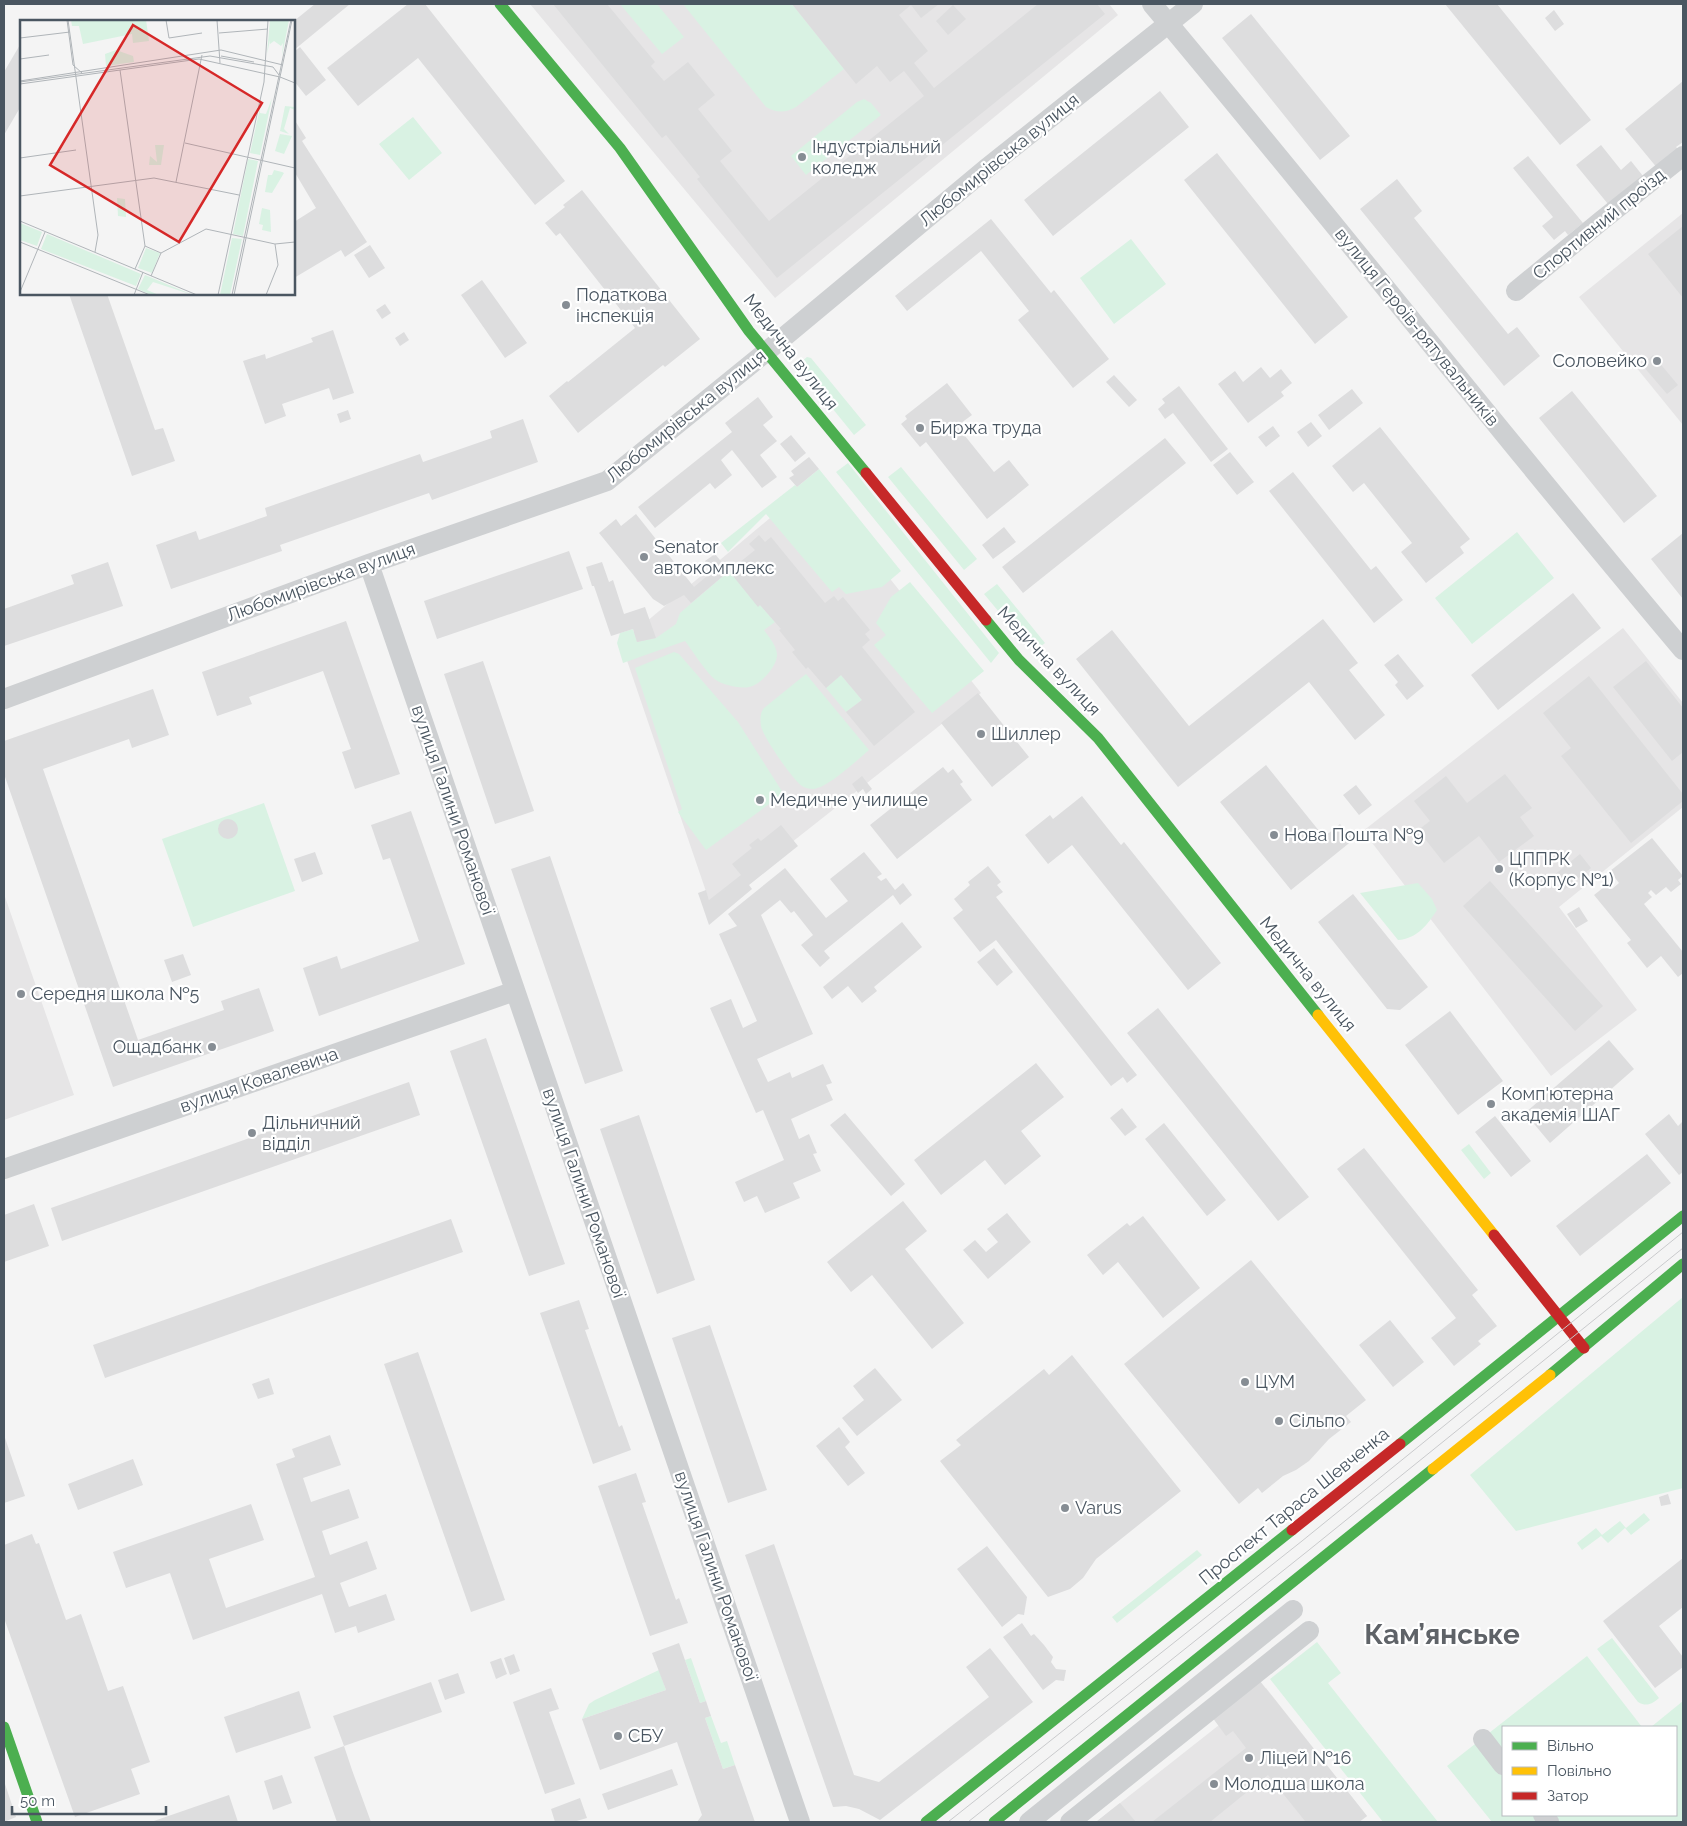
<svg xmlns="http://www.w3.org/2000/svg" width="1687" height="1826" viewBox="0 0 1687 1826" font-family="Raleway,sans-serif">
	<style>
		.education { fill: #e6e5e6 }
		.green { fill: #d9f2e3 }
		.building { fill: #ddddde }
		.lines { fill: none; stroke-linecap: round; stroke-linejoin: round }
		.street { stroke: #ced0d2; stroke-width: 20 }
		.fast { stroke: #4caf50; stroke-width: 11 }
		.slow { stroke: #ffc107; stroke-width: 11 }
		.jam { stroke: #c62828; stroke-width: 11 }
		.tram { stroke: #c9cacc; stroke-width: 1 }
		.poi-dot { fill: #868d94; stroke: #fff; stroke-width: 2 }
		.labels { text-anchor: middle; stroke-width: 4.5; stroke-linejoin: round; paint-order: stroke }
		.poi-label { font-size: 18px; fill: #4a5661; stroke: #fff; text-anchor: start }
		.street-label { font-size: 18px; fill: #4a5661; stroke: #fff }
		.town-label { font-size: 28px; font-weight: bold; fill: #5f6368; stroke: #fff }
		.inset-road { fill: none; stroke: #b0b5b9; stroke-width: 1 }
		.view { fill: #d62828; fill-opacity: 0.15; stroke: #d62828; stroke-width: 2.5 }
		.inset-edge { fill: none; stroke: #4a5661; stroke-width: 2.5 }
	</style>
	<rect width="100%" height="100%" fill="#f4f4f4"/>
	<path class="education" d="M530 4H1109L1118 15 775 298Z
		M1683 213V425L1579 297Z
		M813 482 981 693 711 906 621 643Z
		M1623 628 1683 703V807L1559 907 1637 1010 1551 1076 1363 831Z
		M4 894 74 1095 4 1120Z
		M1266 1688 1367 1816 1359 1822H1096Z"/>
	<path class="green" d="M620 4H657L684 37 662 54Z
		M683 4H792L844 69 796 107C785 113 777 113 766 107Z
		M864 99 871 103 881 115 806 175 791 156 857 102Z
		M413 117 442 153 409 180 379 144Z
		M1131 239 1166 284 1114 324 1080 278Z
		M807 357 811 358 866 425 854 435 802 371 800 367V363Z
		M848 463 999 653 991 663 836 472Z
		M901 467 977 559 964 570 888 477Z
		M819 469 901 571 882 587 846 594 839 587 832 592 766 514 728 552 721 543 795 485 797 487Z
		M1517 532 1554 578 1472 644 1435 598Z
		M729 571 758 606 760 605 775 622 764 630C769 637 776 645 777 654 778 665 761 685 749 687 741 689 723 685 716 680 707 674 692 650 685 641L623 663 617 643 620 633 633 629 637 642 656 638 676 624 680 613Z
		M910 582 984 671 932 713 874 645 886 635 876 623 891 597Z
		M997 584 1045 643 1040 647 1029 648 984 594Z
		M674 652 679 654 738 722 785 796 779 797 706 850 678 812 682 809 635 668Z
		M806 674 869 750C857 760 828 788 813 789 809 789 805 788 802 786 793 780 763 737 761 726 760 719 760 713 764 708Z
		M841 675 862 700 846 712 826 688Z
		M264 803 295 891 193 927 162 839Z
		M1418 883 1432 899 1437 910C1428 924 1417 939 1398 940L1360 893Z
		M1469 1144 1491 1173 1484 1179 1461 1150Z
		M1683 1297V1488L1516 1531 1470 1475Z
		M1644 1513 1650 1520 1631 1535 1625 1528 1608 1543 1601 1536 1582 1550 1577 1543 1596 1528 1602 1535 1620 1521 1626 1528Z
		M1197 1550 1202 1555 1117 1623 1112 1617Z
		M1612 1638 1659 1698C1652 1704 1647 1707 1638 1702L1597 1649Z
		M1317 1642 1341 1673 1328 1683 1438 1822H1383L1270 1679Z
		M1587 1656 1642 1727H1503V1815H1676V1727H1651L1683 1701V1822H1492L1447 1766Z
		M691 1658 706 1701 700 1703 685 1660Z
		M659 1670 666 1690 582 1719 589 1704 595 1700Z
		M711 1716 721 1743 727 1741 735 1765 723 1769 705 1718Z"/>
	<path class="building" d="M315 4H350L294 50V21Z
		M408 4H425L565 181 535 205 418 58 358 106 327 68Z
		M553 4H607L655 62 651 66 664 81 688 62 715 95 698 109 732 151 720 161 769 221 924 96 904 71 890 82 877 66 856 84 792 4H939L921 18 911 5 899 15 928 51 914 63 934 88 1038 4H1097L1105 14 777 278 697 179 700 177 666 135 662 138Z
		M1445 4H1497L1591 120 1560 145Z
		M953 5 966 19 948 35 936 21Z
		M1554 10 1564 24 1555 31 1545 18Z
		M1251 14 1350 136 1320 160 1222 38Z
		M21 43V106L4 135V72Z
		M300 47 326 80 306 96 294 81V52Z
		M1683 81V142L1676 147 1680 151 1658 169 1625 129Z
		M1160 91 1189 127 1053 236 1024 200Z
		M294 119 306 138 302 141 367 242 345 257 341 250 294 278V222L316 208 294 171Z
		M1601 145 1621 170 1631 161 1643 176 1608 204 1576 165Z
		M1217 153 1348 317 1315 344 1184 180Z
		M1528 156 1583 223 1568 235 1565 231 1554 240 1542 226 1553 217 1513 168Z
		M1397 179 1422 211 1414 218 1508 334 1517 327 1540 356 1504 386 1360 209Z
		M582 190 700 339 665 367 663 365 578 433 549 396 567 381 568 382 635 328 560 233 556 236 545 223 565 207 563 205Z
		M991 219 1051 293 1054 290 1109 359 1073 388 1018 320 1029 311 981 251 907 311 895 296Z
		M1683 226V298L1648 254Z
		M370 245 385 268 369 278 354 255Z
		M482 280 527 343 505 358 461 295Z
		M69 294H107L155 430 163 428 175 461 132 476Z
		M385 304 391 313 382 319 376 310Z
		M333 330 354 393 333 400 329 388 282 404 286 416 265 424 243 361 265 354 266 359 313 342 311 338Z
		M404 332 409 340 400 346 395 338Z
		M1653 355 1678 385 1667 394 1642 365Z
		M1261 367 1270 378 1281 369 1292 383 1281 392 1284 396 1248 423 1218 384 1235 371 1243 382Z
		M1114 375 1137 400 1129 407 1106 382Z
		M947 383 972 415 957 426 994 472 1009 460 1029 485 987 519 926 442 920 447 901 424 907 419 905 416Z
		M1179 386 1228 449 1211 462 1173 413 1165 419 1158 409 1165 403 1162 399Z
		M1352 389 1363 403 1329 430 1318 415Z
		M1572 391 1657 496 1624 523 1539 418Z
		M758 397 773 417 763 425 777 441 760 455 777 477 762 488 732 450 721 460 732 475 715 489 710 483 655 528 638 507 732 432 725 423Z
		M348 410 351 419 340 423 337 414Z
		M523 419 538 462 432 500 429 493 280 545 282 551 171 589 156 545 196 531 199 540 267 516 265 508 420 454 423 462 492 438 490 431Z
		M1311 422 1322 436 1308 447 1297 432Z
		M1273 426 1280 436 1266 447 1258 437Z
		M1380 427 1470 539 1460 547 1464 553 1426 583 1401 552 1412 543 1364 483 1353 492 1332 466Z
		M791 435 806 453 795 462 780 444Z
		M1165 438 1186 463 1023 593 1002 567Z
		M1230 452 1254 482 1237 495 1213 465Z
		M809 457 819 469 797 487 789 478 794 475 791 471Z
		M1293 472 1371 570 1376 566 1403 600 1374 623 1269 491Z
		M636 514 694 587 713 571 705 561 715 554 729 571 755 550 749 544 759 535 765 542 771 537 825 603 834 596 838 601 843 597 870 630 865 634 870 640 862 647 915 712 874 746 846 712 862 700 841 675 826 688 808 667 806 669 792 652 795 650 779 630 781 629 760 605 758 607 729 571 691 603 684 595 664 606 653 599 599 533 616 519 621 526Z
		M1004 527 1016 542 993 559 982 545Z
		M1683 533V599L1651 559Z
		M569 551 583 589 437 639 424 601Z
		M108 562 123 606 4 646V609L74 584 71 575Z
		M602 562 609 582 613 580 624 614 645 607 656 638 637 642 633 629 611 636 594 586H592L586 567Z
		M1573 593 1601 628 1498 710 1471 675Z
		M1323 619 1358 663 1349 670 1385 715 1355 740 1309 682 1178 787 1076 659 1112 630 1189 726Z
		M346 621 400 774 355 789 342 752 351 749 323 671 249 697 252 704 217 716 202 672Z
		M1398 654 1424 686 1407 700 1395 685 1398 682 1384 665Z
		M483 661 534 811 495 824 444 674Z
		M1646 661 1683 708V752L1672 761 1613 687Z
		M1589 676 1683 794V801L1631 843 1561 756 1571 748 1543 713Z
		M153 689 169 735 132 748 129 739 43 769 138 1040 224 1010 221 1001 259 988 274 1031 113 1087 4 774V741Z
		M978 693 1029 757 992 787 941 723Z
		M1266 765 1324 837 1340 824 1353 840 1291 890 1220 802Z
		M943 767 948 773 953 769 963 782 960 784 972 800 897 859 870 825Z
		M1505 774 1532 808 1520 817 1534 836 1499 862 1479 836 1444 863 1418 830 1430 821 1414 801 1446 776 1467 803Z
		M862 776 872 789 866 794 863 789 858 793 852 784Z
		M1356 785 1372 805 1359 815 1343 795Z
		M1082 796 1121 845 1124 842 1221 963 1188 990 1072 845 1048 864 1025 835 1050 815 1053 819Z
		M411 811 465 964 319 1016 303 968 337 956 341 969 419 941 390 858 383 860 371 825Z
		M218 829a10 10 0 1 1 20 0a10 10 0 1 1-20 0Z
		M781 825 798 846 749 885 752 889 709 925 698 893 706 890 709 900 741 875 732 864 752 848 749 845 758 838 761 841Z
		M1652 838 1683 876 1678 880 1681 884 1671 892 1666 887 1656 895 1651 890 1648 893 1652 897 1644 904 1683 952V973L1678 977 1661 956 1647 968 1627 943 1631 940 1594 895 1608 884 1612 889 1619 883 1610 871Z
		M315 852 323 874 302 882 294 859Z
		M864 852 882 874 877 877 881 881 886 878 895 890 903 883 912 895 900 905 893 895 824 951 830 958 820 967 801 945 813 935 794 911 791 913 780 900 761 915 813 1034 757 1059 768 1082 790 1072 792 1078 823 1064 832 1083 826 1085 833 1100 791 1119 799 1139 809 1134 817 1153 813 1154 821 1171 793 1183 800 1198 765 1213 757 1196 744 1202 735 1182 784 1160 763 1110 756 1113 710 1008 731 999 743 1028 757 1021 719 934 737 926 728 914 785 868 826 918 848 901 830 879Z
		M1580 854 1591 868 1564 890 1553 876Z
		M550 856 623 1071 585 1084 511 869Z
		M988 866 1001 882 997 885 1003 892 996 897 1137 1075 1127 1083 1123 1077 1111 1086 996 940 980 952 953 918 963 910 954 899 970 885 968 882Z
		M1490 881 1603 1006 1575 1031 1463 906Z
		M1353 894 1428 987 1400 1010 1387 1009 1318 922Z
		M1579 907 1588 921 1576 928 1567 914Z
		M902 922 922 947 874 987 877 991 862 1003 848 986 832 999 823 987Z
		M994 948 1013 972 997 986 977 962Z
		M183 954 191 975 172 982 164 960Z
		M1158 1008 1309 1197 1278 1221 1127 1033Z
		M1450 1011 1503 1081 1458 1115 1405 1045Z
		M486 1038 565 1264 529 1276 450 1051Z
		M1609 1040 1634 1069 1550 1143 1525 1113Z
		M1036 1063 1064 1097 1021 1131 1041 1156 1005 1185 985 1160 941 1195 914 1160Z
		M409 1082 420 1115 62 1241 51 1208Z
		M1122 1108 1137 1127 1125 1136 1110 1118Z
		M845 1113 905 1184 891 1196 830 1125Z
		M1669 1114 1678 1126 1683 1121V1172L1679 1175 1645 1134Z
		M639 1115 695 1280 657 1294 600 1129Z
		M1495 1116 1531 1161 1511 1177 1475 1132Z
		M1164 1123 1226 1200 1207 1216 1145 1139Z
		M1364 1148 1478 1290 1472 1295 1497 1326 1478 1341 1481 1344 1454 1366 1431 1338 1456 1318 1337 1169Z
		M1647 1154 1671 1183 1580 1256 1556 1226Z
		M903 1201 927 1231 905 1249 964 1323 932 1349 872 1275 851 1292 827 1262Z
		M34 1204 49 1246 4 1262V1215Z
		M1007 1213 1031 1242 988 1279 963 1250 975 1240 986 1252 998 1242 987 1229Z
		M1143 1216 1200 1288 1163 1318 1118 1262 1103 1275 1087 1255 1127 1223 1130 1226Z
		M451 1219 463 1252 105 1378 93 1345Z
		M1251 1260 1366 1400 1346 1416 1351 1422 1329 1439 1309 1461 1296 1470 1283 1476 1262 1493 1258 1488 1239 1504 1124 1364Z
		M579 1300 589 1329 585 1330 619 1427 622 1425 631 1450 593 1464 540 1313Z
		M1390 1320 1424 1362 1393 1387 1359 1345Z
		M710 1325 767 1490 728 1503 672 1338Z
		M418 1352 505 1600 471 1612 384 1364Z
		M1072 1355 1181 1491 1096 1559 1083 1578 1070 1589 1048 1597 940 1461 961 1445 956 1440 1044 1369 1049 1375Z
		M875 1368 902 1400 857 1436 842 1418 864 1400 853 1386Z
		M269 1378 274 1394 258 1399 252 1384Z
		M839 1427 850 1442 845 1447 865 1473 848 1486 816 1446Z
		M4 1435 25 1496 4 1503Z
		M330 1435 341 1465 303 1478 311 1502 349 1489 359 1518 322 1531 330 1555 367 1541 377 1569 340 1583 349 1607 386 1594 395 1620 358 1633 356 1626 335 1633 322 1594 193 1640 170 1573 126 1588 113 1552 251 1504 264 1540 209 1559 226 1608 315 1577 276 1464 295 1457 292 1449Z
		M133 1459 143 1485 78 1510 68 1484Z
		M636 1473 646 1502 642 1503 676 1600 679 1598 688 1623 650 1636 598 1486Z
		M1668 1494 1671 1504 1661 1506 1659 1497Z
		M32 1534 36 1544 39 1543 66 1620 81 1614 108 1691 123 1686 150 1762 131 1769 140 1794 75 1817 4 1618V1545Z
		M774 1544 854 1775 879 1782 989 1697 966 1667 990 1648 1033 1702 880 1820 859 1809 846 1806 833 1807 745 1555Z
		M987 1546 1027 1597 1024 1615 1018 1614 1002 1627 957 1569Z
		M1683 1558V1607L1659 1626 1683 1657V1667L1655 1688 1603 1621Z
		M1022 1623 1031 1636 1034 1634 1044 1645 1053 1657 1051 1662 1056 1669 1066 1670 1064 1681 1056 1680 1043 1690 1003 1637Z
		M679 1643 700 1703 706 1701 711 1716 705 1718 723 1769 735 1765 755 1822H697L702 1815 677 1742 600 1770 582 1719 666 1690 652 1653Z
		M514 1654 520 1671 510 1675 504 1658Z
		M501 1658 507 1674 496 1679 490 1662Z
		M458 1673 465 1693 445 1700 438 1680Z
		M1260 1681 1367 1816 1359 1822H1303L1305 1821 1268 1775 1210 1822H1152L1246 1748 1233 1731 1226 1736 1212 1717Z
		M431 1682 442 1712 344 1746 333 1716Z
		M551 1688 559 1709 549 1712 575 1784 545 1794 513 1702Z
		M299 1691 311 1728 236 1753 224 1717Z
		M344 1746 352 1770 371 1822H337L314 1757Z
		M672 1769 678 1785 608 1810 602 1794Z
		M282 1775 292 1803 273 1810 264 1781Z
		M4 1781 16 1817 4 1822Z
		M229 1795 238 1822H151Z
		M580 1798 587 1818 573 1822H555L551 1809Z
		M1120 1803 1136 1822H1096L1111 1810Z"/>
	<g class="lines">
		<path class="street" d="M1152 4C1331 217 1503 437 1683 650
			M1516 291 1601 221 1683 156
			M369 564 800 1822
			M4 699 369 564 607 481 766 352 987 168 1193 4
			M4 1169 515 991
			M1483 1739 1503 1765
			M1543 1815 1549 1822
			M1029 1822 1293 1610
			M1070 1822 1309 1631"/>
		<path class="fast" d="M500 4 620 148 749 331 866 473
			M986 620 1019 660 1098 738 1318 1015
			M1550 1375 1683 1264
			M1400 1444 1683 1216
			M4 1727 37 1822
			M926 1822 1292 1530
			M994 1822 1433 1469"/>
		<path class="slow" d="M1318 1015 1494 1235
			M1433 1469 1550 1375"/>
		<path class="jam" d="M866 473 986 620
			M1494 1235 1584 1348
			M1292 1530 1400 1444"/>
		<path class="tram" d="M948 1822 1302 1541 1683 1232
			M968 1822 1309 1550 1683 1248"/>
	</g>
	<g class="poi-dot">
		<circle cx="802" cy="157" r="5"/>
		<circle cx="566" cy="305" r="5"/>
		<circle cx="1657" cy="361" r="5"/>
		<circle cx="920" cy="428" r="5"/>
		<circle cx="644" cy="557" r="5"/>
		<circle cx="981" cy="734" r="5"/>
		<circle cx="760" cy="800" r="5"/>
		<circle cx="1274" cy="835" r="5"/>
		<circle cx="1499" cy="869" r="5"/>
		<circle cx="21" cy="994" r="5"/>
		<circle cx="212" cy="1047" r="5"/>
		<circle cx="1491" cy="1104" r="5"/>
		<circle cx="252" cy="1133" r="5"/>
		<circle cx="1245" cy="1382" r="5"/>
		<circle cx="1279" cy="1421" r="5"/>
		<circle cx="1065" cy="1508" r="5"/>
		<circle cx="618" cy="1736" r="5"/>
		<circle cx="1249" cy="1758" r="5"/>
		<circle cx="1214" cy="1784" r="5"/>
	</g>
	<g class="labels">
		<g class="poi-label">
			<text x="812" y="153">Індустріальний<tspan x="812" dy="21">коледж</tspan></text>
			<text x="576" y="301">Податкова<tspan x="576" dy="21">інспекція</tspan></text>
			<text x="1647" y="367" text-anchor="end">Соловейко</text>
			<text x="930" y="434">Биржа труда</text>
			<text x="654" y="553">Senator<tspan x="654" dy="21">автокомплекс</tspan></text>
			<text x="991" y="740">Шиллер</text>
			<text x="770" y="806">Медичне училище</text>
			<text x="1284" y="841">Нова Пошта №9</text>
			<text x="1509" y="865">ЦППРК<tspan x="1509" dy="21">(Корпус №1)</tspan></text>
			<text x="31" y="1000">Середня школа №5</text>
			<text x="202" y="1053" text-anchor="end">Ощадбанк</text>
			<text x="1501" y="1100">Комп'ютерна<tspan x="1501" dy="21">академія ШАГ</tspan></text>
			<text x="262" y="1129">Дільничний<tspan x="262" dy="21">відділ</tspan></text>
			<text x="1255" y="1388">ЦУМ</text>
			<text x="1289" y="1427">Сільпо</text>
			<text x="1075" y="1514">Varus</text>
			<text x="628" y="1742">СБУ</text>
			<text x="1259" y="1764">Ліцей №16</text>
			<text x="1224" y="1790">Молодша школа</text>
		</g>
		<g class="street-label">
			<text transform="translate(999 160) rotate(-39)" y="6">Любомирівська вулиця</text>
			<text transform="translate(1599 224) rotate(-39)" y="6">Спортивний проїзд</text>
			<text transform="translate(1417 327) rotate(51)" y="6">вулиця Героїв-рятувальників</text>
			<text transform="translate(791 352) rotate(52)" y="6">Медична вулиця</text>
			<text transform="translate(686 416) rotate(-39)" y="6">Любомирівська вулиця</text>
			<text transform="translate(321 582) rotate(-20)" y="6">Любомирівська вулиця</text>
			<text transform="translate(1049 661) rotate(47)" y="6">Медична вулиця</text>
			<text transform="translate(453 810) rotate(71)" y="6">вулиця Галини Романової</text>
			<text transform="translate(1308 974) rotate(51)" y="6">Медична вулиця</text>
			<text transform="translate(259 1080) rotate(-19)" y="6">вулиця Ковалевича</text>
			<text transform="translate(584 1193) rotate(71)" y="6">вулиця Галини Романової</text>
			<text transform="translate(1294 1506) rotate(-39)" y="6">Проспект Тараса Шевченка</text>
			<text transform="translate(716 1576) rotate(71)" y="6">вулиця Галини Романової</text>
		</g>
		<g class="town-label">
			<text x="1442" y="1644">Кам’янське</text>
		</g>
	</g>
	<g transform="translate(20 20)">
		<rect width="275" height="275" fill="#f4f4f4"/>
		<path d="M51 0H126L129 21 113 23 112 14 63 24 59 6H52ZM250 0H269L262 36 263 23 261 26 254 21 250 24V20L247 34ZM96 30 113 36 114 42 86 46 85 34ZM252 78 240 135 230 133 240 88V93L246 94ZM265 86 275 87V90L270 88 264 109 269 114 260 111ZM260 114 272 116 264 134 255 131ZM135 125H144L141 145H129L130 136 137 142ZM228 139 238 141 223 216 213 214ZM254 150 262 152 264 153 252 173 245 172 248 155H252ZM97 178 105 179 106 197 98 196ZM242 188 250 190 251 212 242 210 243 205 239 204ZM0 203 22 212 17 226 0 220ZM27 214 121 254 116 266 21 229ZM212 218 222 219 210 275H200ZM126 228 140 233 132 253 118 248ZM125 255 173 275 133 262 127 270 139 275H131L118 269Z" fill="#d9f2e3"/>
		<path class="inset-road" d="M47 0 53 45 62 53M48 0 78 215 75 232M146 0 149 18 182 13M197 0 200 43M199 13 248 9M0 18 50 12M201 36 234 42M0 39 29 35M100 50 125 226 115 249M260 57 275 63M0 61 201 30 263 45M0 62 190 36 253 47 259 55M0 64 179 39 260 57M165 123 275 148M0 138 56 130M156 162 182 35M0 176 134 158 219 175M0 201 177 275M0 222 130 275M125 226 141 233M131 256 141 233 186 209 255 224 275 222M0 272 25 212M114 275 123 252M198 275 244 62 248 0M212 275 271 0M214 275 272 0M246 275 258 245 255 224"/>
		<path class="view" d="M113 5 242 83 159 222 30 145Z"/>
		<rect width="275" height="275" class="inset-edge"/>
	</g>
	<rect width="1687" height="1826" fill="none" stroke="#4a5661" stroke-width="10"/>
	<rect x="1502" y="1726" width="175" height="90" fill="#ffffff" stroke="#b7bbc0"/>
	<rect x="1512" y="1742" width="25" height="8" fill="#4caf50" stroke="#b7bbc0"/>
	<text x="1547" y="1751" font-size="15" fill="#4a5661">Вільно</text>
	<rect x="1512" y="1767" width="25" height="8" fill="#ffc107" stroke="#b7bbc0"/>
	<text x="1547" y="1776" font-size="15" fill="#4a5661">Повільно</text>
	<rect x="1512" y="1792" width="25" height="8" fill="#c62828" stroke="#b7bbc0"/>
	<text x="1547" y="1801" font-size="15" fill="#4a5661">Затор</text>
	<path d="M12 1806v8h154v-8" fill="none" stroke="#4a5661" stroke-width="2.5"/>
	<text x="20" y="1806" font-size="15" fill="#4a5661" stroke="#ffffff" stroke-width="4" paint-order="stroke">50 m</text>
</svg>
